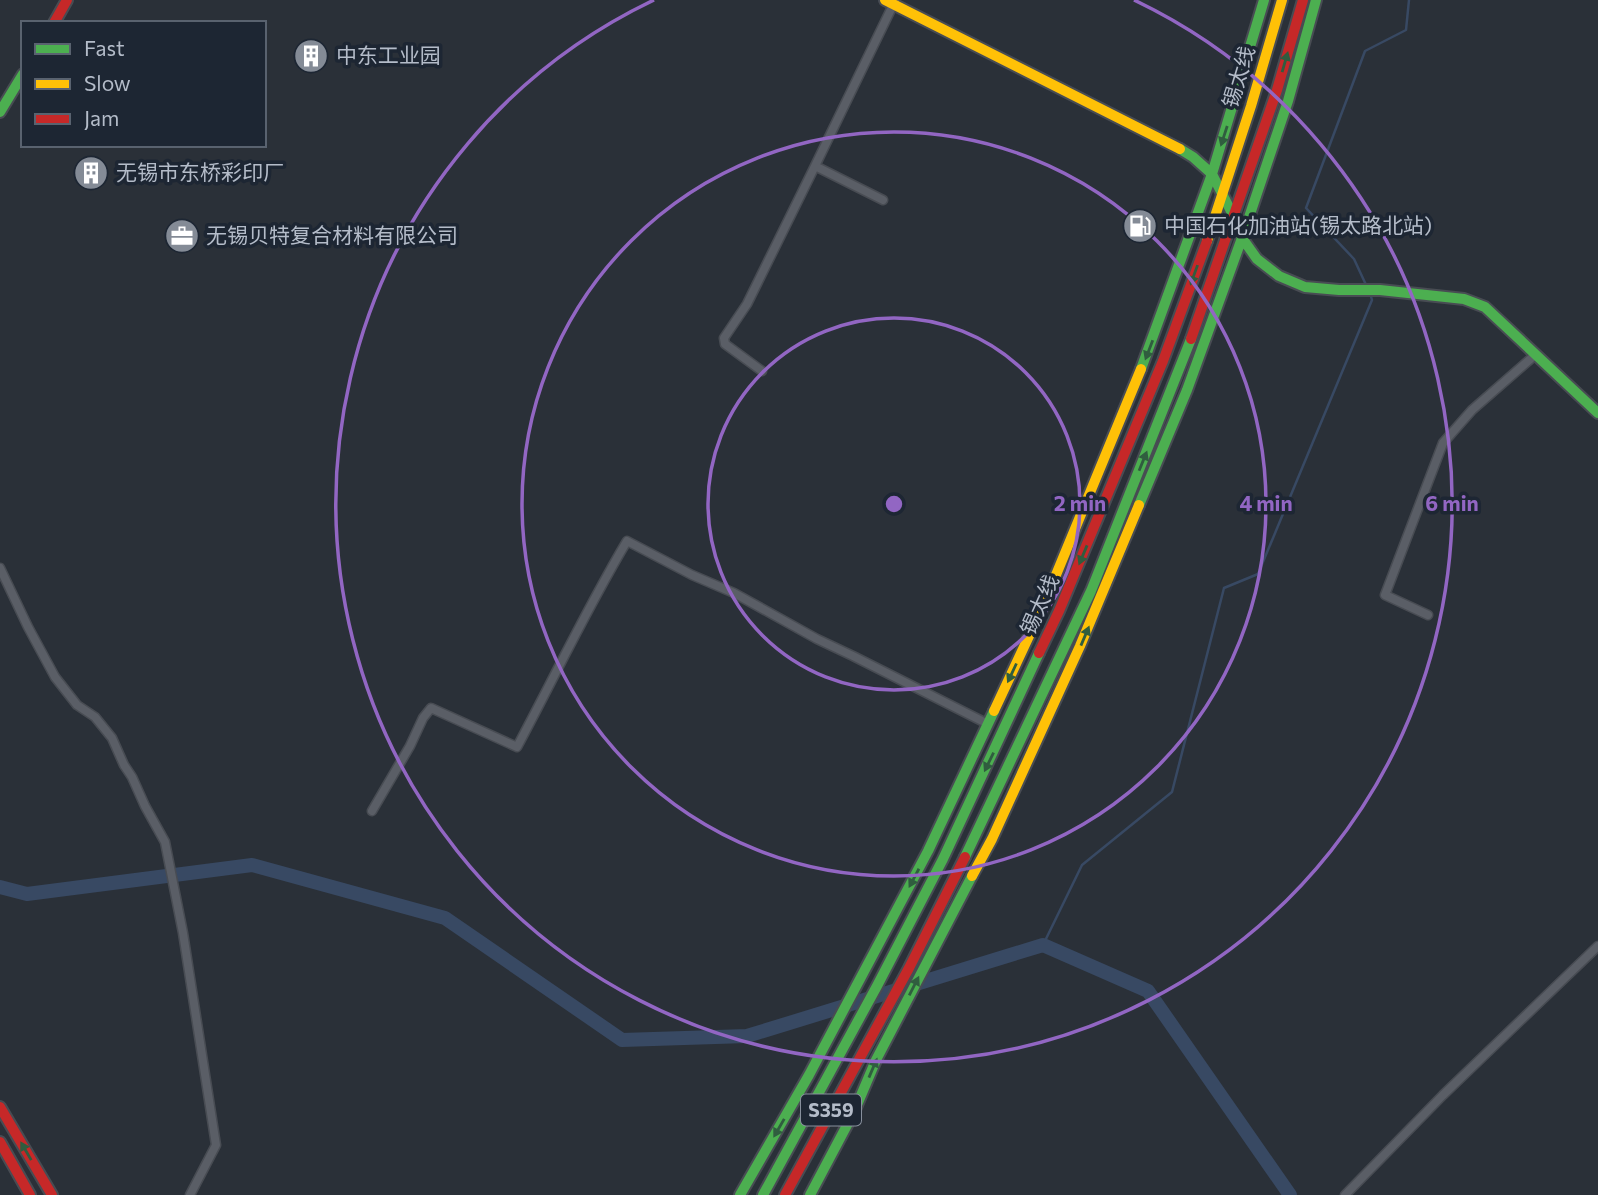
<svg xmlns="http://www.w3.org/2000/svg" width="1598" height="1195" viewBox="0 0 1598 1195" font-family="Commissioner,'Noto Sans SC',sans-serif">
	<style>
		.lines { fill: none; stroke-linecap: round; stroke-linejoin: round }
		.stream { stroke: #384963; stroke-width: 2.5 }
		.river { stroke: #384963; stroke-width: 14 }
		.street-casing { stroke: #484c53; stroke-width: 11 }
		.fast-casing { stroke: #484c53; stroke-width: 14 }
		.slow-casing { stroke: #484c53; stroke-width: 14 }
		.jam-casing { stroke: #484c53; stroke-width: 14 }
		.street { stroke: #5a5e66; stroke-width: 8 }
		.fast { stroke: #4caf50; stroke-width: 10 }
		.slow { stroke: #ffc107; stroke-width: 10 }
		.jam { stroke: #c62828; stroke-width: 10 }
		.oneway { fill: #305d3f }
		.ring { fill: none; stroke: #9266c3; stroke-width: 3.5 }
		.labels { text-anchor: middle; stroke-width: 7; stroke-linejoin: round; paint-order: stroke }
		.shield { fill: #1d2633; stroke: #878f9c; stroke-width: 2 }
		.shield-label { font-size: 19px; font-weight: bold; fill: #b4bcc9 }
		.poi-label { font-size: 21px; fill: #b4bcc9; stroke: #1d2633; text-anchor: start }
		.street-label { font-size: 21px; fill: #b4bcc9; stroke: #1d2633 }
		.centre { fill: #9266c3; stroke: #1d2633; stroke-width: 3.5 }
		.ring-label { font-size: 21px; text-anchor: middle; font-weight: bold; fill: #9266c3; stroke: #1d2633; stroke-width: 7; stroke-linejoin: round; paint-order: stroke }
	</style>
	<rect width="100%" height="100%" fill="#2a3038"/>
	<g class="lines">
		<path class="stream" d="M1367 287 1354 259 1306 208 1365 51 1406 30 1409 0
			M1043 945 1082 865 1172 792 1224 588 1258 574 1372 300 1370 293"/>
		<path class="river" d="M0 887 27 894 252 865 445 918 622 1040 747 1036 1043 945 1148 991 1290 1195"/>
		<g class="street-casing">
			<path id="street" d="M815 166 895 1
				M762 371 725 344 724 338 747 304 815 166 883 200
				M0 568 28 627 55 677 77 705 95 717 112 738 124 765 132 777 145 806 165 842 183 933 216 1145 190 1195
				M1428 615 1385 595 1443 443 1472 410 1535 355
				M372 811 410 746 423 718 431 708 517 747C554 678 587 608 627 541L692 575 734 593 817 639 853 656 988 724
				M1345 1195 1443 1095 1598 946"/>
		</g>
		<g class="fast-casing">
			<path id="fast" d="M0 112 23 74
				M1180 149 1193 157 1212 174 1234 217 1242 238 1257 259 1279 276 1305 287 1339 290H1380L1464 299 1485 307 1598 413
				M1141 369 1212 174 1264 0
				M1139 505 1187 390 1242 238 1288 101 1316 0
				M965 857 1091 591 1191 339
				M740 1195 809 1075 928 851 994 711
				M763 1195 877 986 943 859 1039 653
				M810 1195 854 1112 876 1060 972 876"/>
		</g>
		<g class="slow-casing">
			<path id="slow" d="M885 0 1180 149
				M1207 241 1251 106 1282 0
				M994 711 1044 604 1141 369
				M972 876 992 839 1080 646 1139 505"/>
		</g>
		<g class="jam-casing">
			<path id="jam" d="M54 23 67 0
				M1191 339 1277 90 1303 0
				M1039 653 1059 611 1163 361 1207 241
				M0 1107 52 1195
				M0 1142 30 1195
				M785 1195 909 968 965 857"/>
		</g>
		<use href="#street" class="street"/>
		<use href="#fast" class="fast"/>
		<use href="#slow" class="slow"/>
		<use href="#jam" class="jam"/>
	</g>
	<defs><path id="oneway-solid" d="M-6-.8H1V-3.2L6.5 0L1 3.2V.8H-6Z" transform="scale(1.75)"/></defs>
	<g class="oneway">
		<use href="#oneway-solid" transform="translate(1285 62) rotate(-74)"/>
		<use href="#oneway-solid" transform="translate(1224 136) rotate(108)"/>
		<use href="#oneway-solid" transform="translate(1194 275) rotate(110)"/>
		<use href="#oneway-solid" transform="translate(1149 350) rotate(111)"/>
		<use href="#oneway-solid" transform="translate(1143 461) rotate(-68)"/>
		<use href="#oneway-solid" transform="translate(1083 555) rotate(113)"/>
		<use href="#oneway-solid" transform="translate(1085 636) rotate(-67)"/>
		<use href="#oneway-solid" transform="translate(1012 673) rotate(115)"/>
		<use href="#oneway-solid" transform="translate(989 762) rotate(116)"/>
		<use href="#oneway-solid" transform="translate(914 878) rotate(118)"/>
		<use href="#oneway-solid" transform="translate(914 986) rotate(-63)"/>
		<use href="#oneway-solid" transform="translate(873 1068) rotate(-67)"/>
		<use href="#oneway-solid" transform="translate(779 1128) rotate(120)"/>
		<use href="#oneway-solid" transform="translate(26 1151) rotate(-120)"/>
	</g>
	<g class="ring">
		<circle cx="894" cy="504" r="186"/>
		<circle cx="894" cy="504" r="372"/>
		<path d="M1134 0A558 558 0 1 1 654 0"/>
	</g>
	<defs>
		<g id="building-disc" transform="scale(1.75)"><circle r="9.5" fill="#848b96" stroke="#1d2633"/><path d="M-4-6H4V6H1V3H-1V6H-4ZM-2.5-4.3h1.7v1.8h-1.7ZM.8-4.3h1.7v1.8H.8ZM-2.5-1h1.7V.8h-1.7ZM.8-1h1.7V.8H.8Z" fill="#fff"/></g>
		<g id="fuel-disc" transform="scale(1.75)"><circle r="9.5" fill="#848b96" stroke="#1d2633"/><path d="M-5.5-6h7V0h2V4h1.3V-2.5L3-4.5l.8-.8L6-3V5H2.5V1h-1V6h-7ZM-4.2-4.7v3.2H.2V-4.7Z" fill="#fff"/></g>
		<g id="office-disc" transform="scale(1.75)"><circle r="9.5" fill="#848b96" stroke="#1d2633"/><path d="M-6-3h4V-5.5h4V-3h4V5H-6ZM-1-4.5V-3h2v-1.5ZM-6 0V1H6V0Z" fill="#fff"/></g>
	</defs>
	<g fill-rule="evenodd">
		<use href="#building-disc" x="311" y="56"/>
		<use href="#building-disc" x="91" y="173"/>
		<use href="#fuel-disc" x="1140" y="226"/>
		<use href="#office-disc" x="182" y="236"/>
	</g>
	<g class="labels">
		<rect class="shield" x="801" y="1094.5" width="60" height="31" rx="5"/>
		<g class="shield-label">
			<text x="831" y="1117">S359</text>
		</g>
		<g class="poi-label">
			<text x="336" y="63">中东工业园</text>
			<text x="116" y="180">无锡市东桥彩印厂</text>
			<text x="1164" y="233">中国石化加油站(锡太路北站)</text>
			<text x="206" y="243">无锡贝特复合材料有限公司</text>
		</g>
		<g class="street-label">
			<text transform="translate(1239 77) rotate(-73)" y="7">锡太线</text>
			<text transform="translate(1040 605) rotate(-66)" y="7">锡太线</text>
		</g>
	</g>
	<circle cx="894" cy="504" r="10" class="centre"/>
	<g class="ring-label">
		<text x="1080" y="511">2 min</text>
		<text x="1266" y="511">4 min</text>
		<text x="1452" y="511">6 min</text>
	</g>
	<rect x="21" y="21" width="245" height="126" fill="#1d2633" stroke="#59626f" stroke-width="2"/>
	<rect x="35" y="44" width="35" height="10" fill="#4caf50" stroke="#59626f" stroke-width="2"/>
	<text x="84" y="56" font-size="21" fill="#b4bcc9">Fast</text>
	<rect x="35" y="79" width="35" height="10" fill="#ffc107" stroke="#59626f" stroke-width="2"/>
	<text x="84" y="91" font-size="21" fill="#b4bcc9">Slow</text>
	<rect x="35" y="114" width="35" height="10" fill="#c62828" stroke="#59626f" stroke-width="2"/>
	<text x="84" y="126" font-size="21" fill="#b4bcc9">Jam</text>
</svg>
